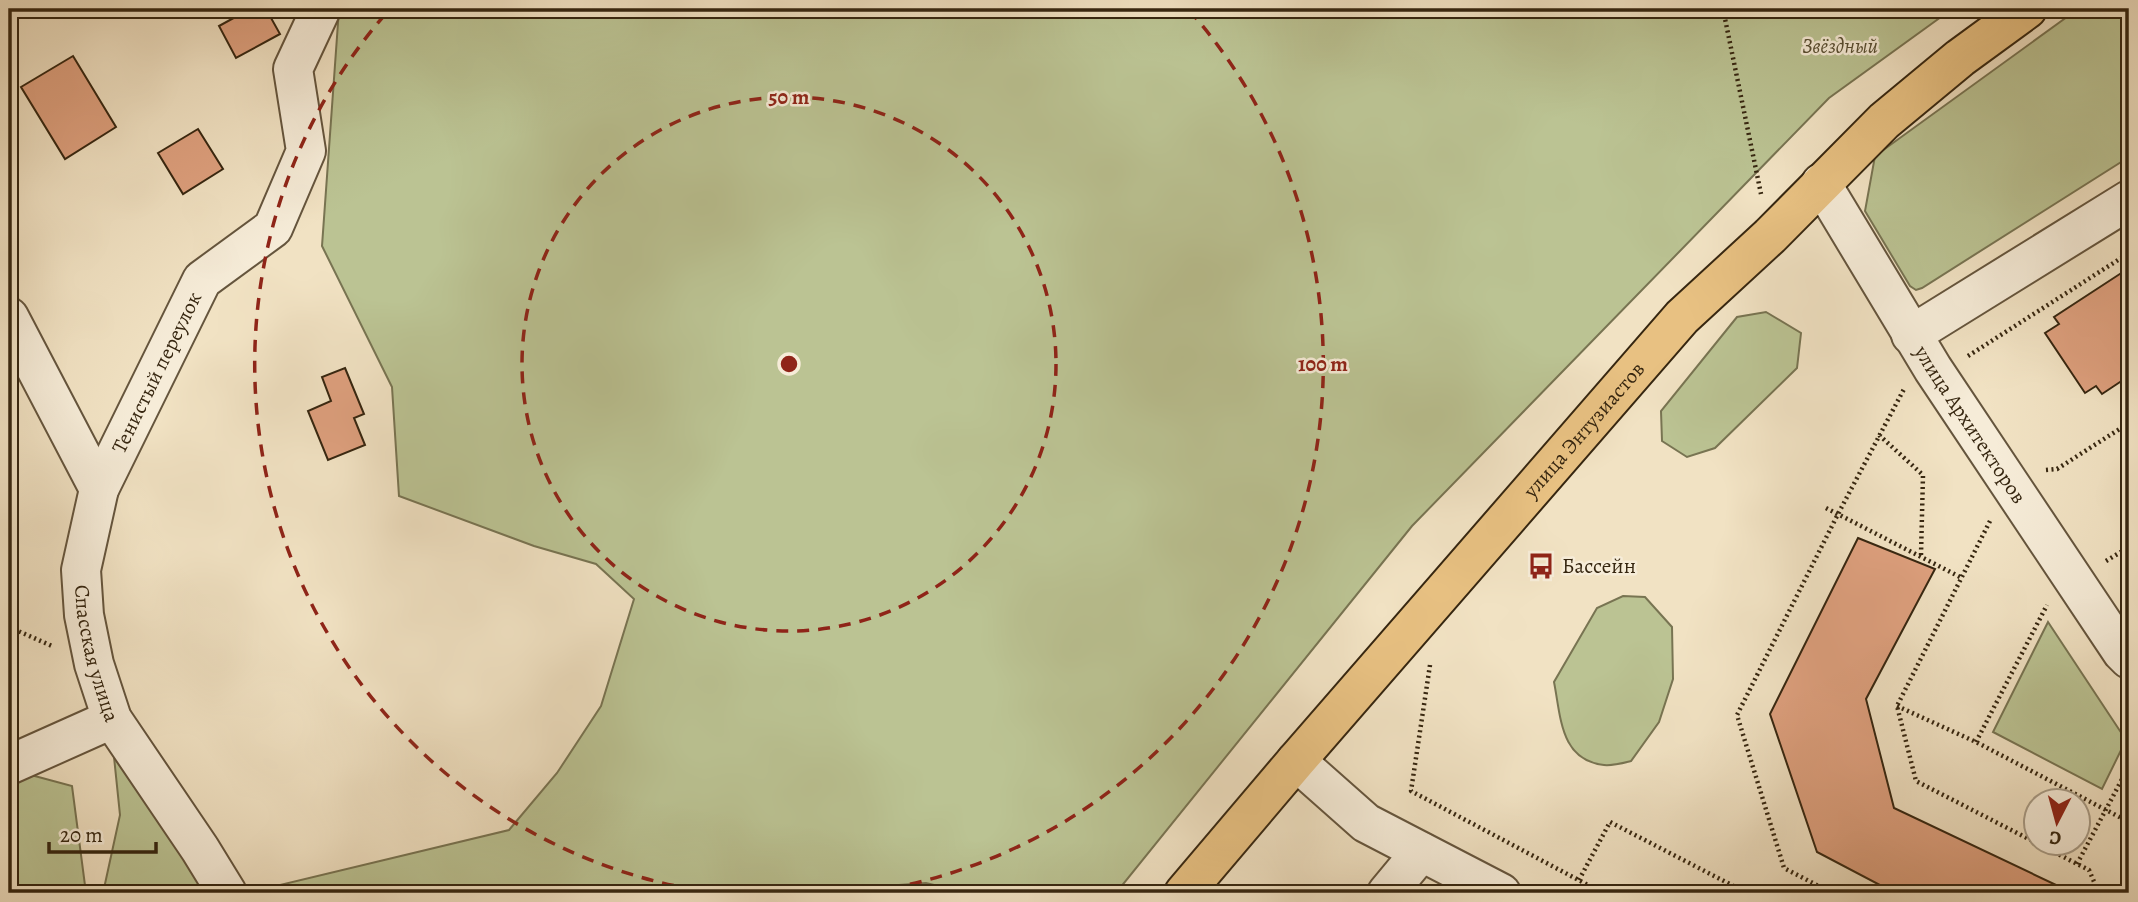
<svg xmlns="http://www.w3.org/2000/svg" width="2138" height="902" viewBox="0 0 2138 902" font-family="Alegreya,serif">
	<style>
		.green { fill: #bbc393; stroke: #787452; stroke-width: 2 }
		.building { fill: #dea07e; stroke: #362610; stroke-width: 2 }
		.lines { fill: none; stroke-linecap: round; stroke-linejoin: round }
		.minor-casing { stroke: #65553d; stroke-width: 42 }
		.major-casing { stroke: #362610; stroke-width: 42 }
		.path { stroke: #362610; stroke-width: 4.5; stroke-dasharray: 2 3.5; stroke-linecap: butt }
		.minor { stroke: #f6ecd8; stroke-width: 38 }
		.major { stroke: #e8c182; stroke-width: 38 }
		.ring { fill: none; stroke: #8f2418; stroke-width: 3.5; stroke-dasharray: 12 9 }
		.labels { text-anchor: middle; stroke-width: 5; stroke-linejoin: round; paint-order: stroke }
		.park-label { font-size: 21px; font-style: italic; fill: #574d31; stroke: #f6ecd8 }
		.street-label { font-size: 21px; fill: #362610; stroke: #f6ecd8 }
		.poi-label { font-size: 21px; fill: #362610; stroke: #f6ecd8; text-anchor: start }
		.centre { fill: #8f2418; stroke: #f6ecd8; stroke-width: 3.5 }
		.ring-label { font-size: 21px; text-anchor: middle; font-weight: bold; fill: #8f2418; stroke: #f6ecd8; stroke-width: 5; stroke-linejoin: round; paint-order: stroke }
	</style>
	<rect width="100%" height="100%" fill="#f1e2c3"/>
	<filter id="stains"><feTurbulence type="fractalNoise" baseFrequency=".00286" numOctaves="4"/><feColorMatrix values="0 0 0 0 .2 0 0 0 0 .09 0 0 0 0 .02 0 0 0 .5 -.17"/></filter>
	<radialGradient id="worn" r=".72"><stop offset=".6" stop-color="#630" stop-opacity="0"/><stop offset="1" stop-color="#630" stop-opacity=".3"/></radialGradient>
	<path class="green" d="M339 9H1952L1829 98 1412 526 1116 893H967L926 883 789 893H247L509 830 557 773 601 706 634 599 596 564 534 546 399 496 392 387 322 246Z
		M2078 9H2129V157L1922 288 1916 290 1910 286 1865 211 1875 156Z
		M1766 312 1801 333 1797 368 1715 448 1687 457 1662 441 1661 411 1737 317Z
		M1623 596 1645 597 1672 627 1673 679 1659 722 1631 761C1623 763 1612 766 1604 765 1560 760 1561 717 1554 682L1597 608Z
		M2048 622 2126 740 2102 789 1993 732Z
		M114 757 211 893H103L120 815Z
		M31 775 72 786 86 893H9V780Z"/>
	<path class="building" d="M250 9H266L280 34 236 58 219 26Z
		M73 56 116 127 65 159 21 87Z
		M198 129 223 169 183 194 158 153Z
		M2129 268V376L2102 394 2096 386 2085 393 2045 333 2059 324 2054 317Z
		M345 368 364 414 354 418 365 445 328 460 308 411 331 401 322 377Z
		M1858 538 1935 569 1866 699 1894 808 2073 893H1895L1817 852 1770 714Z"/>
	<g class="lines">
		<g class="minor-casing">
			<g id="minor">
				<path id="s1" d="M1821 183 1933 369 2122 652 2129 659"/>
				<path id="s2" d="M9 317 99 489 81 570 84 615 94 664 112 719 200 849 227 893"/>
				<path d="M1911 335 2129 200"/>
				<path id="s3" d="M99 489 202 280 273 228 306 151 293 69 321 9"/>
				<path d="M1296 761 1366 823 1501 893"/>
				<path d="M9 765 112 719"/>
				<path d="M1387 893 1421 852"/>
			</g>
		</g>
		<g class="major-casing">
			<g id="major">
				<path id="s4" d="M1184 893 1296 761 1682 317 1770 236 1884 121 1960 58 2027 9"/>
			</g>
		</g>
		<path class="path" d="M1723 9 1761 194
			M1968 356 2129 253
			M1879 435 1923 475 1921 555
			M2046 470 2057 469 2129 423
			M1826 508 1962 578
			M1990 521 1897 706 1916 781 2089 870 2095 884 2093 893
			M2106 561 2129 547
			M9 627 52 646
			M1430 665 1411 791 1603 893
			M1897 706 1976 742 2129 822
			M1976 742 2047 605
			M2077 864 2129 766
			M1579 880 1610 822 1747 893
			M1832 893 1784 868 1737 715 1838 514 1904 389"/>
		<use href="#minor" class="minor"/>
		<use href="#major" class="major"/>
	</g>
	<g class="ring">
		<circle cx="789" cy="364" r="267"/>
		<path d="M715 893A534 534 0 0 1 389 10M1189 10A534 534 0 0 1 863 893"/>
	</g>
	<defs>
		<g id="bus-bare" transform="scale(2.1)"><path d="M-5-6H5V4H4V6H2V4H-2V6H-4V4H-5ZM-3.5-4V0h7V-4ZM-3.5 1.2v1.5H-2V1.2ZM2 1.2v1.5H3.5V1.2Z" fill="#8f2418" stroke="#f6ecd8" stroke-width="2.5" paint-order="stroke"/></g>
	</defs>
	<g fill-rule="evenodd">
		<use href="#bus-bare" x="1541" y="566"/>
	</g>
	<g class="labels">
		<g class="park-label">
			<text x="1840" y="53">Звёздный</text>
		</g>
		<g class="street-label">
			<text dy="7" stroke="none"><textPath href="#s3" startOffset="130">Тенистый переулок</textPath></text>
			<text dy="7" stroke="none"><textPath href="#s1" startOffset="284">улица Архитекторов</textPath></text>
			<text dy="7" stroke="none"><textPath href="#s4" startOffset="612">улица Энтузиастов</textPath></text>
			<text dy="7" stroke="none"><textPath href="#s2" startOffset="362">Спасская улица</textPath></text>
		</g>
		<g class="poi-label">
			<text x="1562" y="573">Бассейн</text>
		</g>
	</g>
	<circle cx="789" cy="364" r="10" class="centre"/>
	<g class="ring-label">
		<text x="789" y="104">50 m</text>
		<text x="1323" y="371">100 m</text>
	</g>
	<rect width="2138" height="902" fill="none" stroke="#f1e2c3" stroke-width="35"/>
	<rect x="10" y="10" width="2117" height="881" fill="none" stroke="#362610" stroke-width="3.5"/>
	<rect x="18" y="18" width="2103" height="867" fill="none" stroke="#362610" stroke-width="2"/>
	<g transform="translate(2057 822) rotate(186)"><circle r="33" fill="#f6ecd8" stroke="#a99d88" stroke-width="2"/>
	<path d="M0-5L12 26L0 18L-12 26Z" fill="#8f2418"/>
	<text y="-10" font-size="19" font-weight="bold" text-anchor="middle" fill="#362610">С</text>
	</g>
	<path d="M49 842v10h107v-10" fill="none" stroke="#362610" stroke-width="3.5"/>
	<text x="60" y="842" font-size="21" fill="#362610" stroke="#f6ecd8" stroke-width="5" paint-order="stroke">20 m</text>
	<rect width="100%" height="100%" filter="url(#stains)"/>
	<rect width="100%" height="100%" fill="url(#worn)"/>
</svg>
